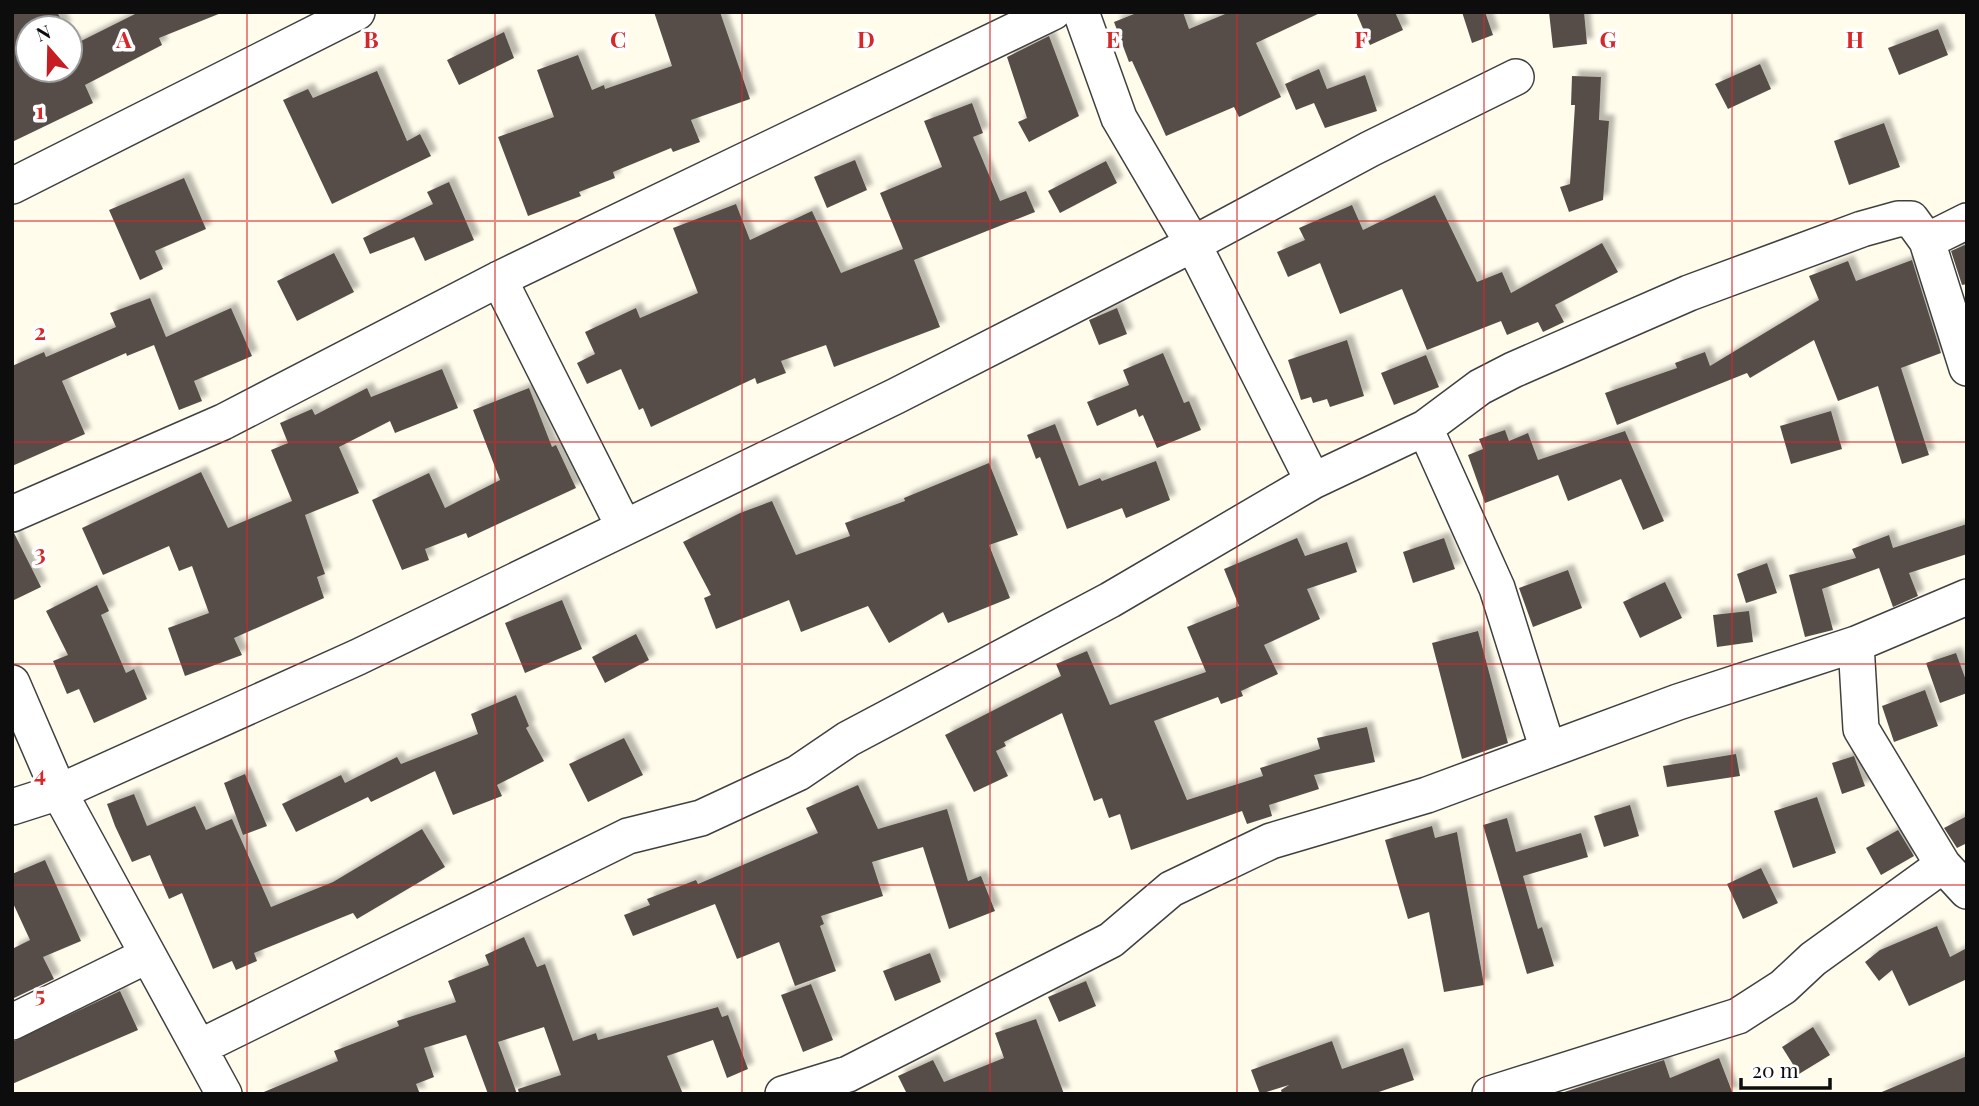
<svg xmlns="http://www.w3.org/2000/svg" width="1979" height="1106" viewBox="0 0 1979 1106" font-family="'Playfair Display',serif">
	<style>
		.building { fill: #564e48; filter: url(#shadow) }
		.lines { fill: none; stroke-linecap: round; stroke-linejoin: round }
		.street-casing { stroke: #404040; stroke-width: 38 }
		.street { stroke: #fff; stroke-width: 35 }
		.grid { fill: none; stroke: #d62828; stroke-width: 2; stroke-opacity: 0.55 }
		.grid-label { font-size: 23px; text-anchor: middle; font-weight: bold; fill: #d62828; stroke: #fff; stroke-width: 7; stroke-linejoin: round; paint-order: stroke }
	</style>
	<defs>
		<filter id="shadow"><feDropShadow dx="6" dy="-6" stdDeviation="2" flood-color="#0004"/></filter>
	</defs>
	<rect width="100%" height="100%" fill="#fffcec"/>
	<path class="building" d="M12 12H57L66 28H28V70H70V35L75 44 139 12 221 13 159 38 162 45 85 85 93 103 12 142Z
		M654 12H720L750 99 691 120 700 142 673 152 671 148 613 172 615 178 579 192 581 196 528 216 498 137 554 117 537 70 578 55 592 90 604 85 605 89 672 66Z
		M1139 12H1183L1189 29 1230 12H1322L1256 43 1281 97 1239 117 1234 107 1166 136 1132 61 1129 62 1114 22Z
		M1356 12H1395L1403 30 1370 45Z
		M1462 12H1485L1493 35 1472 43Z
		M1549 12H1584L1587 44 1553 48Z
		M1938 29 1948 55 1899 75 1888 48Z
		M504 32 514 58 459 85 447 60Z
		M1049 36 1079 116 1029 142 1018 122 1027 118 1007 57Z
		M1760 64 1771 89 1728 109 1715 84Z
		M1319 69 1327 89 1365 75 1377 111 1325 128 1314 103 1296 110 1285 84Z
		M377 71 407 141 420 134 431 156 332 204 283 100 308 89 313 98Z
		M1572 76 1601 77 1599 120 1609 121 1603 200 1569 212 1560 187 1570 184 1575 105H1571Z
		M972 103 983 133 973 137 1000 201 1026 191 1035 212 914 260 940 327 834 367 826 345 781 361 786 373 757 384 755 378 651 427 643 408 639 410 621 369 587 384 577 363 595 354 585 332 636 308 640 318 698 293 673 228 736 204 750 240 812 211 841 273 903 249 880 193 942 167 924 121Z
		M1884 123 1900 167 1849 185 1834 141Z
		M855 160 867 190 827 208 814 177Z
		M1106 161 1117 183 1060 213 1048 191Z
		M184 178 206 229 155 251 163 269 140 280 109 210Z
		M449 182 474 240 425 261 414 237 370 254 363 238 433 204 427 192Z
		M1435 195 1477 282 1502 272 1511 293 1602 243 1618 272 1555 305 1564 322 1543 332 1538 322 1507 335 1501 321 1427 350 1402 289 1340 314 1320 263 1288 277 1277 252 1305 240 1299 228 1352 205 1363 230Z
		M1967 244V284L1962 285 1951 251Z
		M334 253 354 292 297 321 277 281Z
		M1912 260 1941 353 1901 368 1929 455 1902 464 1878 386 1838 401 1814 340 1750 378 1747 373 1617 425 1605 393 1677 368 1675 363 1705 352 1710 366 1819 300 1809 276 1848 261 1856 281Z
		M150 298 166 337 231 308 252 356 194 381 202 401 179 410 154 345 127 356 126 353 62 381 85 434 12 466V366L44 352 46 357 116 327 110 313Z
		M1117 308 1127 334 1099 345 1089 320Z
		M1347 340 1364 396 1330 407 1327 399 1313 403 1311 397 1301 400 1288 360Z
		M1163 353 1184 403 1189 401 1201 430 1157 448 1143 415 1139 417 1136 409 1097 426 1087 402 1129 385 1123 370Z
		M1426 355 1439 387 1394 405 1381 373Z
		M442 369 458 408 395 433 390 421 339 447 359 493 305 515 325 574 317 577 324 598 234 638 242 655 185 676 168 628 209 613 192 566 179 571 169 546 103 575 82 528 201 472 228 528 292 501 271 450 288 443 280 423 312 409 315 415 367 388 371 397Z
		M529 388 552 447 556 445 576 488 468 538 466 533 425 549 429 560 402 570 372 500 429 473 445 508 500 480 473 410Z
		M1831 411 1842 449 1791 464 1780 426Z
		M1055 424 1079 486 1100 478 1102 481 1156 461 1170 500 1126 518 1122 508 1067 529 1040 457 1036 459 1027 435Z
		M1505 430 1509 441 1528 433 1538 460 1625 431 1664 521 1643 530 1621 479 1568 501 1558 475 1485 503 1468 455 1483 449 1479 439Z
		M989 463 1018 535 989 545 1010 598 948 623 943 612 889 643 868 606 801 632 789 600 716 629 704 598 711 595 683 542 740 513 772 501 796 555 850 536 845 523 905 501 904 498Z
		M1967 524V554L1909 573 1918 596 1893 607 1879 568 1822 589 1833 630 1805 637 1789 575 1856 558 1852 549 1889 535 1893 548Z
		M14 533 41 587 12 601V534Z
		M1297 538 1305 556 1347 542 1357 572 1307 589 1320 619 1264 645 1278 674 1241 691 1243 696 1221 704 1218 697 1154 721 1187 800 1263 776 1260 768 1320 749 1317 738 1367 727 1375 762 1314 775 1319 789 1269 805 1272 816 1247 824 1242 811 1131 850 1120 814 1109 818 1102 798 1094 801 1062 713 1004 742 1006 746 996 751 1008 776 974 792 945 735 1061 676 1056 664 1087 651 1110 705 1206 672 1187 627 1239 606 1224 569Z
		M1444 538 1455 569 1413 583 1403 552Z
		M1767 563 1777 593 1746 603 1737 574Z
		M1568 570 1582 608 1533 627 1519 588Z
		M1665 582 1682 618 1640 638 1623 602Z
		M97 585 109 611 101 615 126 673 134 669 147 699 94 723 79 689 67 694 53 661 68 655 46 611Z
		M562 600 582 649 525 673 505 623Z
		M1749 611 1753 642 1717 647 1713 615Z
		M1478 631 1508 743 1462 759 1432 643Z
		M636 634 649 660 605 683 592 657Z
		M1956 653 1967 683V693L1940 703 1926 663Z
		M1925 690 1938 726 1894 742 1882 706Z
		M516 695 529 726 526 728 544 761 497 785 502 796 453 815 435 771 371 802 368 797 296 832 282 804 341 775 345 783 397 757 401 764 478 734 471 714Z
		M624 738 643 775 588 802 569 764Z
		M1736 754 1740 776 1667 787 1663 766Z
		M1854 756 1865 786 1842 794 1832 763Z
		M245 774 267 826 243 835 224 783Z
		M858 785 878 829 947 809 968 881 981 876 995 911 949 929 923 847 872 862 883 896 821 916 824 924 820 926 836 971 795 986 779 942 737 959 715 904 633 936 624 915 650 905 647 899 696 880 698 884 818 833 806 808Z
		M134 794 147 826 195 806 206 830 232 819 271 907 333 882 422 829 445 867 357 919 353 913 254 953 257 961 236 970 232 961 213 969 182 893 169 899 150 855 132 862 115 826 107 804Z
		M1817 797 1836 853 1793 868 1774 811Z
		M1630 805 1639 836 1604 847 1594 816Z
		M1967 816V843L1957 848 1944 828Z
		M1507 818 1516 852 1581 833 1588 857 1523 876 1538 929 1542 927 1554 966 1527 974 1483 825Z
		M1432 826 1435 838 1457 832 1484 985 1444 992 1429 912 1408 919 1385 840Z
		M1898 830 1914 856 1881 875 1866 848Z
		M45 860 81 941 43 957 54 979 12 999V949L30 940 12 901V874Z
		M1761 868 1778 903 1743 919 1727 884Z
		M1937 926 1950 957 1967 948V979L1909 1006 1892 970 1879 981 1865 962 1880 950Z
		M524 937 537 967 545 964 573 1041 596 1033 598 1040 718 1007 722 1017 728 1015 748 1069 727 1078 713 1040 667 1056 683 1094H519L518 1089 561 1075 544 1027 498 1042 517 1094H488L466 1035 424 1048 434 1077 416 1084 420 1094H259L338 1061 334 1051 399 1026 397 1021 456 1002 448 981 489 965 485 955Z
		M930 953 941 982 895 1001 883 971Z
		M1086 981 1096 1006 1059 1022 1048 997Z
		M811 984 833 1040 803 1052 781 995Z
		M120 991 138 1030 12 1084V1042Z
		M1036 1019 1064 1094H907L898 1076 933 1060 944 1082 1004 1058 995 1033Z
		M1813 1027 1830 1055 1799 1074 1782 1047Z
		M1332 1041 1342 1069 1403 1048 1414 1080 1373 1094H1282L1281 1090 1289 1085 1260 1094 1251 1070Z
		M1967 1056V1094H1877Z
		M1719 1058 1733 1094H1558L1664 1060 1670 1078Z"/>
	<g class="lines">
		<g class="street-casing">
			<path id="street" d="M1081 12 1119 118 1193 244 1313 481
				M12 186 357 12
				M1927 241 1967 221
				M499 279 624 527
				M1425 428 1497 588 1548 750
				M12 514 223 422 499 279 1053 12
				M1856 644 1861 729 1943 865 1967 891
				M12 683 59 792 224 1094
				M12 807 59 792 358 657 896 396 1193 244 1370 149 1516 77
				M12 1022 146 956
				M200 1047 628 836 701 818 798 773 848 739 1110 600 1313 481 1425 428 1480 387 1513 370 1689 293 1862 229 1898 219H1911L1927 241 1967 368
				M783 1094 848 1074 1111 940 1171 889 1271 841 1427 795 1678 702 1856 644 1967 597
				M1490 1094 1738 1016 1783 987 1813 959 1943 865"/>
		</g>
		<use href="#street" class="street"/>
	</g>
	<path class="grid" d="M247 12V1094M495 12V1094M742 12V1094M990 12V1094M1237 12V1094M1484 12V1094M1732 12V1094M12 221H1967M12 442H1967M12 664H1967M12 885H1967"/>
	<g class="grid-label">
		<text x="124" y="48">A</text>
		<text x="371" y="48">B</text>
		<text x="618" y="48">C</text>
		<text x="866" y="48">D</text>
		<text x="1113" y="48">E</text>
		<text x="1361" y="48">F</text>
		<text x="1608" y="48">G</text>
		<text x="1855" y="48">H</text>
		<text x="40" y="119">1</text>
		<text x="40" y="340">2</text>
		<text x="40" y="561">3</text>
		<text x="40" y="782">4</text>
		<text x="40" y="1003">5</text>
	</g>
	<rect width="1979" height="1106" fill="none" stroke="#0d0d0d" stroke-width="28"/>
	<g transform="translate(49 49) rotate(340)"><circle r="33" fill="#ffffff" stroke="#9e9e9e" stroke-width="2"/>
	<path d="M0-5L12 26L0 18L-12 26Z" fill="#c51d22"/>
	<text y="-10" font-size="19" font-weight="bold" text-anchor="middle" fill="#0d0d0d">N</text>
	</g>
	<path d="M1741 1078v10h89v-10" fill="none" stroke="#0d0d0d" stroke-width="3.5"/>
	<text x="1752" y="1078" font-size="21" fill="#0d0d0d" stroke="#ffffff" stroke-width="5" paint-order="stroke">20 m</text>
</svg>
